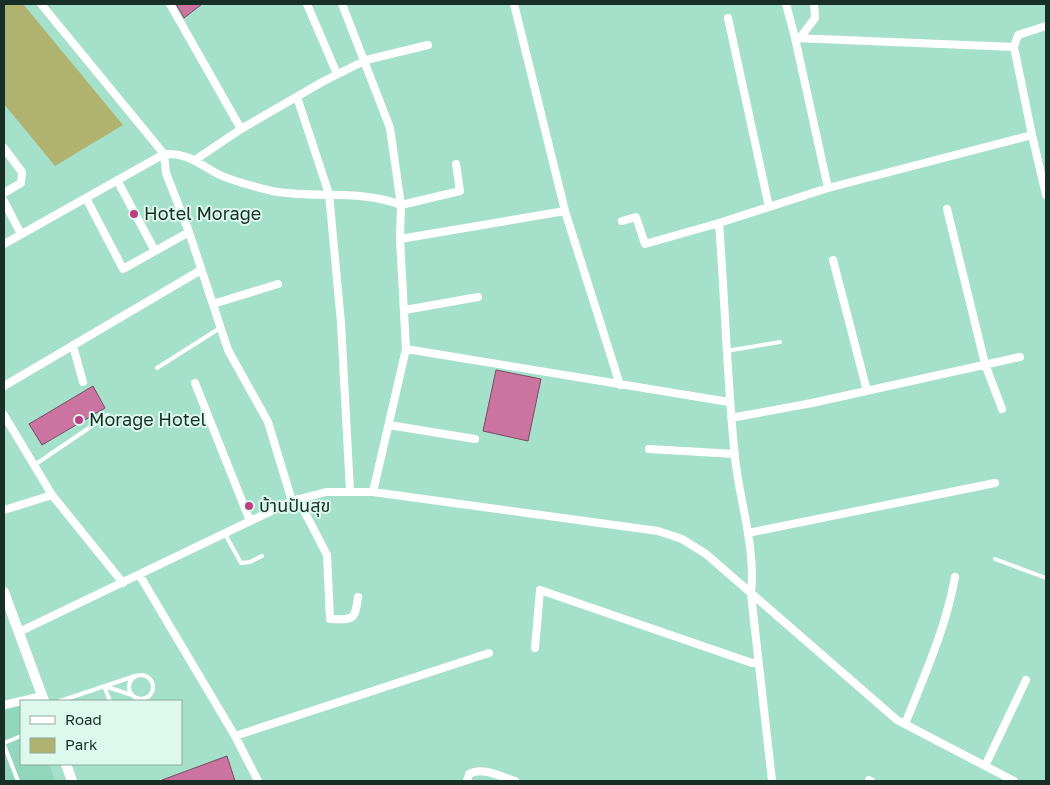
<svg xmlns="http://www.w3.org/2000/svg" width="1050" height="785" viewBox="0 0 1050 785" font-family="'Golos Text','Noto Sans Thai',sans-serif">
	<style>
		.built { fill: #92d6be }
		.green { fill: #b0b370 }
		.building { fill: #cb749f; stroke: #784c61 }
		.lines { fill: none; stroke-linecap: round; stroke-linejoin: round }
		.lane { stroke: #fff; stroke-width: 4 }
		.street { stroke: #fff; stroke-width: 8 }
		.secondary { stroke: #fff; stroke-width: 10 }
		.poi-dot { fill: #be3c84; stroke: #ddf9ee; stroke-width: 2 }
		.labels { text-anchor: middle; stroke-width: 4; stroke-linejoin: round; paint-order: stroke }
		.poi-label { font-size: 18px; fill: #182f27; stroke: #ddf9ee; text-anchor: start }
	</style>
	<rect width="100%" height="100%" fill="#a5e0ca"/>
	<path class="built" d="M21 706V764H49L55 781H4V710Z"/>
	<path class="green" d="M4 4H23L123 125 55 166 4 104Z"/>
	<path class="building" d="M176 4H202L184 18Z
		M496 370 541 379 528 441 483 431Z
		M93 386 105 408 42 445 29 424Z
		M227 756 235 781H162V780Z"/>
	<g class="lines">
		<path class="lane" d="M726 351 780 342
			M157 368 220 328
			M33 466 108 415
			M225 534 241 563 250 562 262 556
			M995 559 1046 578
			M129 687a12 12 0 1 1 24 0a12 12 0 1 1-24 0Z
			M104 686 132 695
			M104 686 110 701
			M60 701 135 676
			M4 743 21 736
			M4 745 18 781"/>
		<path class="street" d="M41 4 164 154 166 173 189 232 228 350 268 422 292 501
			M170 4 241 129
			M307 4 337 74
			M342 4 390 128 401 205 460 191 456 164
			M514 4 565 211 620 385
			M786 4 795 38 1014 47
			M728 18 769 207
			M795 38 828 188
			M800 38 815 18 814 4
			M297 97 329 194 341 323 350 491
			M1032 135 1014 47 1018 35 1046 26
			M4 148 22 172 21 183 4 193
			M195 160 241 129 324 81 366 60 428 45
			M117 180 155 251
			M86 198 123 269 189 232
			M4 201 21 234
			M947 209 985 364 1002 409
			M622 221 636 217 645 244 719 223
			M400 239 565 211
			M4 244 164 154C190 153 198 164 220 175 235 182 256 187 272 191 314 199 361 189 401 205L400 239 406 349 373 492
			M833 260 867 391
			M213 304 278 284
			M405 310 478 297
			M73 346 83 382
			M406 349 729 402
			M195 383 250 521
			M4 386 201 270
			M4 415 52 495
			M731 418 812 403 1020 357
			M389 425 475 439
			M649 449 735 454
			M298 499 327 555 330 619C354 620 355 620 358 597
			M4 510 52 495 123 583
			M748 533 995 483
			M140 576 235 736 258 781
			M19 632 292 501 326 492H373L658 531 682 539 706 554 897 720 1014 781
			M535 648 540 590 752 663H758
			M4 705 42 696
			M905 724C924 676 946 628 955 577
			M235 736 489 653
			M985 766 1026 680
			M869 780 871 781
			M467 781 469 774C483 766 501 777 515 781
			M772 781 751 594C756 548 740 503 735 458 727 380 725 302 719 223L828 188 1032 135 1046 195"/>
		<path class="secondary" d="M4 592 44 701
			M66 764 72 781"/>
	</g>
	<g class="poi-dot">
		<circle cx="134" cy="214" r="5"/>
		<circle cx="79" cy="420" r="5"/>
		<circle cx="249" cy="506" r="5"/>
	</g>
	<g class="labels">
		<g class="poi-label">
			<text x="144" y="220">Hotel Morage</text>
			<text x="89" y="426">Morage Hotel</text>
			<text x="259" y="512">บ้านปันสุข</text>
		</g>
	</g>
	<rect width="1050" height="785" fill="none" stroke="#182f27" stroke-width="10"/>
	<rect x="20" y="700" width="162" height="65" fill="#ddf9ee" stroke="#8ea89e"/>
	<rect x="30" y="716" width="25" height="8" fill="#ffffff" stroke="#8ea89e"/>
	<text x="65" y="725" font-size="15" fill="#182f27">Road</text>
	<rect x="30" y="738" width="25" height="15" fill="#b0b370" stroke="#8ea89e"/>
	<text x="65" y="750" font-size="15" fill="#182f27">Park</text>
</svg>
